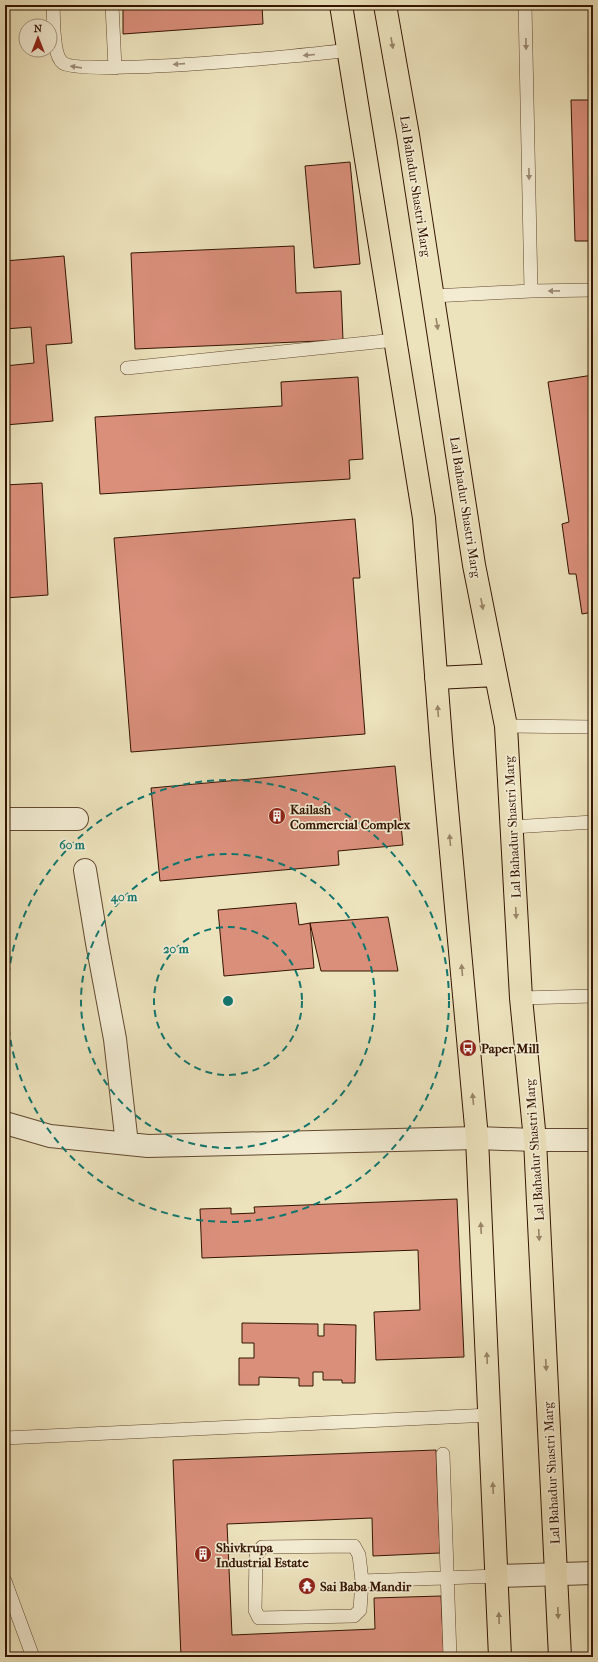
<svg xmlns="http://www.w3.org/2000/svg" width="598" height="1662" viewBox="0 0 598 1662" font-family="'IM FELL French Canon',serif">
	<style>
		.building { fill: #da8f7b; stroke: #331400 }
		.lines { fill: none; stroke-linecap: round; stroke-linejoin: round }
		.lane-casing { stroke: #61482f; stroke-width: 14 }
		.street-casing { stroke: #61482f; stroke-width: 24 }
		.primary-casing { stroke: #331400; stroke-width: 24 }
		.lane { stroke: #f3ecd3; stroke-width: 13 }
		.street { stroke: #f3ecd3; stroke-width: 22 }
		.primary { stroke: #ece2bc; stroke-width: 22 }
		.oneway { fill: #998567 }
		.oneway2 { fill: #9d8b74 }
		.ring { fill: none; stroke: #0f766e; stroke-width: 2; stroke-dasharray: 7 5 }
		.labels { text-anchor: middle; stroke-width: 3.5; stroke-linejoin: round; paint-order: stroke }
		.street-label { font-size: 13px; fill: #331400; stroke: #f3ecd3 }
		.poi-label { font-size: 13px; font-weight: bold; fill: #331400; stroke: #f3ecd3; text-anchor: start }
		.centre { fill: #0f766e; stroke: #f3ecd3; stroke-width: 2 }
		.ring-label { font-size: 12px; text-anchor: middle; font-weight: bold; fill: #0f766e; stroke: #f3ecd3; stroke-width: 3.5; stroke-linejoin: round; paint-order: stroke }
	</style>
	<rect width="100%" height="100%" fill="#ece2bc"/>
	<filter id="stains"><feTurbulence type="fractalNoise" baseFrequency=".005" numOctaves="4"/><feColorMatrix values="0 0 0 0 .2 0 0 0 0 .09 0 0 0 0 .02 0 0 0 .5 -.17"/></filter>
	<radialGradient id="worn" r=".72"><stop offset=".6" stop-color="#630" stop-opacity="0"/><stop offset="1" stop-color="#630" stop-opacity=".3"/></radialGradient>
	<path class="building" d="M123 5H262L263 24 123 34Z
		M571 100H593V241H575Z
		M350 162 360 264 314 268 305 166Z
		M294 246 296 293 341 291 343 340 135 349 131 253Z
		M64 256 72 343 46 345 53 421 5 425V366L34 363 31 327 5 329V261Z
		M593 375V612L582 614 576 574H569L562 524 569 522 548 382Z
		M358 377 363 459 349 460 350 479 100 494 95 417 282 406 281 382Z
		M42 483 48 595 5 598V485Z
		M355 519 360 578H353L365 734 131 752 114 538Z
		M395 766 403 845 338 851 339 865 160 881 151 788Z
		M296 903 299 925 310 923 314 968 224 976 218 910Z
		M388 917 398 971H321L310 923Z
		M590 1031H593V1084Z
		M457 1199 464 1357 376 1360 374 1312 420 1310 418 1250 202 1258 200 1209 231 1208V1214L255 1213 254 1207Z
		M242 1323 318 1324V1336H324V1324L356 1325 355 1383H342V1380H323V1372H313V1386H299V1378L259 1377V1385H239V1358H254V1343H242Z
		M436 1450 440 1553 373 1556 372 1518 227 1524 232 1635 375 1629 374 1598 441 1596 444 1657H181L173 1460Z"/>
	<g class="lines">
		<g class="lane-casing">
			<path id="lane" d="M53 5C54 19 52 55 63 63 81 77 313 55 348 50
				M112 5 115 68
				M525 5 531 291
				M433 296 531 291 593 290
				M127 368 395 340
				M506 726 593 727
				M512 827 593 822
				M521 998 593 996
				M5 1438 490 1415
				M443 1454 450 1657
				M5 1581 33 1657
				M362 1581 359 1555 354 1546 262 1547 256 1556 255 1610 259 1618 354 1616 360 1610 362 1581 497 1576"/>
		</g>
		<g class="street-casing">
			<path id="street" d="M5 819H77
				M85 870 97 943 115 1039 127 1144
				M5 1123 50 1136 148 1146 477 1138 535 1140H593
				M497 1576 593 1573"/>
		</g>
		<g class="primary-casing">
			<path id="primary" d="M341 5 424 518 442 753 477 1138 500 1657
				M385 5 408 135 474 565 506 726 521 998 535 1140 560 1657
				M436 678 496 675"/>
		</g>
		<use href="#lane" class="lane"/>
		<use href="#street" class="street"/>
		<use href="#primary" class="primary"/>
	</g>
	<defs><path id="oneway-solid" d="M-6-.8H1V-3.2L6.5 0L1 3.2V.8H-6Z"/></defs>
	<g class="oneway">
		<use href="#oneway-solid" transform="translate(392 43) rotate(80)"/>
		<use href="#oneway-solid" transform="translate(437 324) rotate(81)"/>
		<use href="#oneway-solid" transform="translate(482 604) rotate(79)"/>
		<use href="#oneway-solid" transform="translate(438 711) rotate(-94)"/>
		<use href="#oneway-solid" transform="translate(450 840) rotate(-95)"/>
		<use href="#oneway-solid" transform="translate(516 913) rotate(87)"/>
		<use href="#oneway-solid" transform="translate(462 970) rotate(-95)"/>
		<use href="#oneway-solid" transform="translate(473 1099) rotate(-95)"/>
		<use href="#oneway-solid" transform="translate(481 1228) rotate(-93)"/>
		<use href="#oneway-solid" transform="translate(539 1235) rotate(87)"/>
		<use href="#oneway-solid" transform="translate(487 1358) rotate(-93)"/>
		<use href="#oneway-solid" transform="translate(546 1365) rotate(87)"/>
		<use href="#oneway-solid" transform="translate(493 1488) rotate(-93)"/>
		<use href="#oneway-solid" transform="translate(558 1613) rotate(88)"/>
		<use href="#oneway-solid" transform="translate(499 1618) rotate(-92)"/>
	</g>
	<g class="oneway2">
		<use href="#oneway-solid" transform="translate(526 44) rotate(89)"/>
		<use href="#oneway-solid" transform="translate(309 55) rotate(175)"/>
		<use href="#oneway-solid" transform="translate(179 64) rotate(176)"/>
		<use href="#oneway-solid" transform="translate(76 67) rotate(-172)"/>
		<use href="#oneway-solid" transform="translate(529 174) rotate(89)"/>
		<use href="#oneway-solid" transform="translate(554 291) rotate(179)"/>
	</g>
	<g class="ring">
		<circle cx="228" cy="1001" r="74"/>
		<circle cx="228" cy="1001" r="147"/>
		<circle cx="228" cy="1001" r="221"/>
	</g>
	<defs>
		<g id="building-disc" transform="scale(0.9)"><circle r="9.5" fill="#8f2418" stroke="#f3ecd3"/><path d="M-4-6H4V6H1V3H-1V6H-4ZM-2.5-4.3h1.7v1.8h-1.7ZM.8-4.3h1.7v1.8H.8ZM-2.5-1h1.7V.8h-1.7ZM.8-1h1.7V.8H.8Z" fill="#fff"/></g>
		<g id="bus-disc" transform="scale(0.9)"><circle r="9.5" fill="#8f2418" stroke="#f3ecd3"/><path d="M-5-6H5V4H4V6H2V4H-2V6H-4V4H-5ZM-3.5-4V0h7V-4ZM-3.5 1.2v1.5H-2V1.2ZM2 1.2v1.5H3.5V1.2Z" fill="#fff"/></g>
		<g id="temple-disc" transform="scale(0.9)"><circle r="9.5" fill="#8f2418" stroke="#f3ecd3"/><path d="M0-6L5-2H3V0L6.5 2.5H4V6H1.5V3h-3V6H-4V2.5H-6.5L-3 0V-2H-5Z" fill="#fff"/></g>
	</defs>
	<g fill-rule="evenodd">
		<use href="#building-disc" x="277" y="816"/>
		<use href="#bus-disc" x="468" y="1048"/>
		<use href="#building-disc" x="203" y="1554"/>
		<use href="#temple-disc" x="307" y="1586"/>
	</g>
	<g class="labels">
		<g class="street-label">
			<text transform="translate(416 186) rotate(81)" y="5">Lal Bahadur Shastri Marg</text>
			<text transform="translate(466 507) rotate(81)" y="5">Lal Bahadur Shastri Marg</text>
			<text transform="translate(512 827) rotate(-93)" y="5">Lal Bahadur Shastri Marg</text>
			<text transform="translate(534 1150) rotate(-94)" y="5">Lal Bahadur Shastri Marg</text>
			<text transform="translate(551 1473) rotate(-93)" y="5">Lal Bahadur Shastri Marg</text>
		</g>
		<g class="poi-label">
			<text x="290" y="814">Kailash<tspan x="290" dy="15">Commercial Complex</tspan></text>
			<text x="481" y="1053">Paper Mill</text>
			<text x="216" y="1552">Shivkrupa<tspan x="216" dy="15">Industrial Estate</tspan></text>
			<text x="320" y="1591">Sai Baba Mandir</text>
		</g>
	</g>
	<circle cx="228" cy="1001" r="6" class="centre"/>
	<g class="ring-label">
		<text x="72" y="849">60 m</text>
		<text x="124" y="901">40 m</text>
		<text x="176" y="953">20 m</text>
	</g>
	<rect width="598" height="1662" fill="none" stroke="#ece2bc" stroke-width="20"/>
	<rect x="6" y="6" width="586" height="1650" fill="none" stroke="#331400" stroke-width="2"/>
	<rect x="10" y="10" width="578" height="1642" fill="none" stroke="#331400"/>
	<g transform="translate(38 38)"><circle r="19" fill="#f3ecd3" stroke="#a6967f"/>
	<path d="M0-3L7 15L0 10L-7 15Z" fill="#8f2418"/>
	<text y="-6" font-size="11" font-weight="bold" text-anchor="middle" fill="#331400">N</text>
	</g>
	<rect width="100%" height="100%" filter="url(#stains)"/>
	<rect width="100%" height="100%" fill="url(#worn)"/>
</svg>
